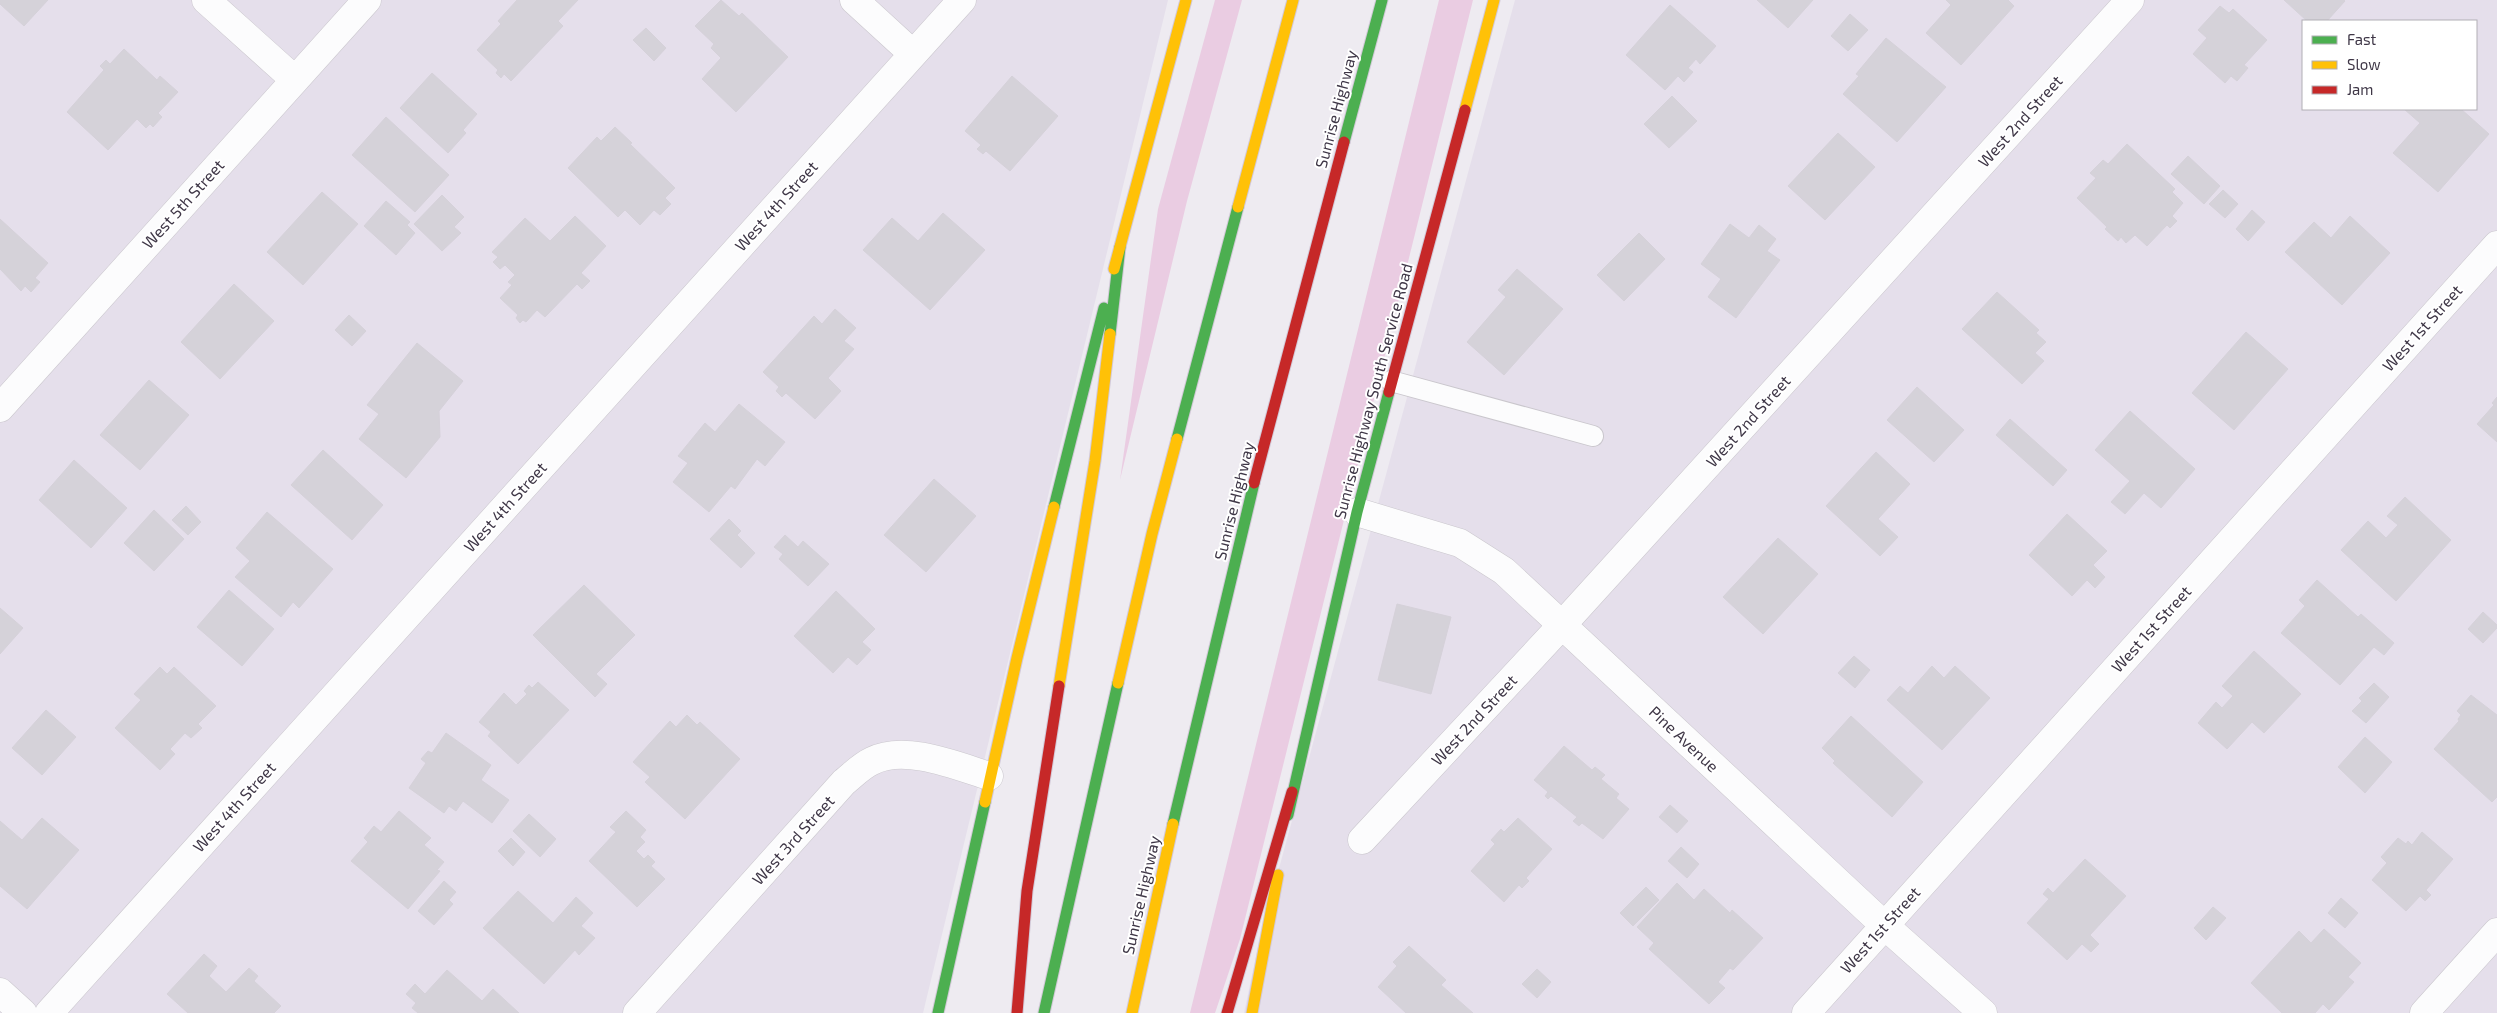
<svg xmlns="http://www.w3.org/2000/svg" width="2497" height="1013" viewBox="0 0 2497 1013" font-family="'Exo 2',sans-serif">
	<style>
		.residential { fill: #e5dfeb; fill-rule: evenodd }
		.green { fill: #eacce2 }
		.building { fill: #d5d2d9; stroke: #d5d1d9 }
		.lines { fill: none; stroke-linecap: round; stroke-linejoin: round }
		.lane-casing { stroke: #cac7cd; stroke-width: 22 }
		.street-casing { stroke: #cac7cd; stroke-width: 29 }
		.fast-casing { stroke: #d2c9d8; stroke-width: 13 }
		.slow-casing { stroke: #d2c9d8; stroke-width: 13 }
		.jam-casing { stroke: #d2c9d8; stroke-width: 13 }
		.lane { stroke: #fcfcfd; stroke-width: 20 }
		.street { stroke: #fcfcfd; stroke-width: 28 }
		.fast { stroke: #4caf50; stroke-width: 11 }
		.slow { stroke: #ffc107; stroke-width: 11 }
		.jam { stroke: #c62828; stroke-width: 11 }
		.labels { text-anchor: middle; stroke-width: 4; stroke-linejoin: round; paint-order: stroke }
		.street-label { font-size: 16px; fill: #3f3747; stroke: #fff }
	</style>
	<rect width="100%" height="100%" fill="#eeebf1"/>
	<path class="residential" d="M0 0H1168L923 1013H0Z
		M1515 0H2497V1013H1244L1259 942ZM2303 21H2476V109H2303Z"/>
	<path class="green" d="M1215 0H1242L1187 201 1120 480 1158 209Z
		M1439 0H1473L1240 939 1215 1013H1190Z"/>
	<path class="building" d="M0 0H48L24 26 0 4Z
		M517 0H578L558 21 563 26 511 81 504 74 501 78 496 73 498 70 477 50 501 24 498 21Z
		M721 0 739 16 742 13 788 57 736 112 702 79 721 58 711 48 714 44 695 26Z
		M1757 0H1813L1788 28Z
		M1946 0H2008L2014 6 1961 65 1926 33 1951 5Z
		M2284 0H2344L2345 1 2327 21H2307Z
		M1670 5 1716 46 1700 64 1696 59 1688 68 1693 72 1684 82 1678 76 1665 90 1626 55Z
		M2220 6 2229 13 2233 9 2267 40 2244 65 2248 68 2237 81 2231 76 2225 83 2193 54 2207 38 2198 30Z
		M1850 14 1868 30 1848 51 1831 36Z
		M646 28 666 48 654 61 633 40Z
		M1886 38 1946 87 1897 142 1843 94 1859 76 1856 74Z
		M124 49 157 80 160 76 178 92 158 113 162 117 153 127 150 124 146 128 137 119 108 150 67 112 104 70 100 66 106 60 110 64Z
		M432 73 477 114 463 130 466 133 448 153 400 108Z
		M1012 76 1058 116 1010 171 986 151 983 154 977 149 981 145 965 131Z
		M1672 96 1697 121 1669 148 1644 124Z
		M2404 109H2461L2489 134 2438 192 2393 153 2420 123Z
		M386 117 449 175 415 212 352 155Z
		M615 127 632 143 630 144 675 188 665 198 671 204 660 215 654 210 640 225 625 210 618 217 568 168 597 137 601 141Z
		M1838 133 1875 167 1825 220 1788 186Z
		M2127 144 2175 189 2172 192 2183 203 2172 216 2177 221 2170 228 2167 225 2147 246 2135 235 2126 243 2121 237 2118 241 2105 229 2107 227 2077 198 2096 178 2090 173 2103 160 2108 164Z
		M2188 156 2220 186 2204 204 2171 174Z
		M2223 190 2238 204 2225 218 2209 204Z
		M322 192 358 224 303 285 267 252Z
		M442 195 464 217 454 227 461 233 442 251 414 224Z
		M386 201 410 222 407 225 415 233 396 255 364 226Z
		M2252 210 2265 222 2248 241 2236 229Z
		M943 213 985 250 930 310 863 250 892 218 918 241Z
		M575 216 606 246 581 273 590 281 582 289 577 284 545 317 537 310 526 322 523 320 520 323 516 318 518 315 500 298 512 285 508 282 515 275 505 265 500 269 493 262 498 257 492 252 525 218 550 241Z
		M2350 216 2390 253 2342 305 2285 252 2314 222 2331 238Z
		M0 219 48 263 35 278 40 282 31 292 25 286 21 291 0 269Z
		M1730 224 1749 238 1759 225 1776 239 1767 251 1780 260 1736 318 1708 297 1721 279 1701 264Z
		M1639 233 1665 259 1624 301 1597 275Z
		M1517 269 1563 309 1504 375 1467 342 1506 297 1498 290Z
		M234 284 274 321 220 379 181 342Z
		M1997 292 2039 330 2036 333 2046 342 2035 353 2044 361 2022 384 1962 329Z
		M835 309 856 328 844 341 854 349 828 378 841 391 815 419 786 393 782 397 776 391 779 387 763 372 814 316 822 324Z
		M349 315 366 331 352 346 335 330Z
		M2246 332 2288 369 2234 430 2192 393Z
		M417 343 463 381 439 411 440 437 406 478 359 439 379 414 367 405Z
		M149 380 189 415 140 470 100 435Z
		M1917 387 1964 430 1934 462 1887 420Z
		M2497 397V442L2477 424 2494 405 2492 403Z
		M739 404 785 442 765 466 757 459 735 489 731 486 709 512 673 482 688 463 678 456 705 423 715 432Z
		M2130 411 2195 469 2161 508 2144 493 2125 514 2111 502 2130 481 2095 450Z
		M2010 419 2067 470 2053 486 1996 435Z
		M323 450 383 505 352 540 291 485Z
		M1876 452 1910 484 1878 519 1898 537 1880 556 1826 506Z
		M74 460 127 508 91 548 39 500Z
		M934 479 976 516 926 572 884 535Z
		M2405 497 2451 540 2396 601 2341 550 2368 521 2386 538 2398 525 2387 516Z
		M186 506 201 522 188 535 172 520Z
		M154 510 184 539 154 571 124 543Z
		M267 512 333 569 299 608 293 602 281 617 235 577 250 561 236 548Z
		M2067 514 2107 551 2093 565 2105 577 2095 588 2087 580 2072 596 2029 555Z
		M729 519 741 531 737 535 755 553 741 568 710 539Z
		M785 535 798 547 803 541 829 564 808 586 779 559 783 554 774 547Z
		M1778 538 1818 574 1763 634 1723 597Z
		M2317 580 2358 617 2361 614 2394 643 2384 655 2374 647 2340 685 2281 633 2305 606 2299 600Z
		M584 585 635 635 596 674 607 684 595 697 533 635Z
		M229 590 274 629 242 666 197 627Z
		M836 591 875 629 862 642 871 650 857 665 848 657 833 673 794 636Z
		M1397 604 1451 617 1431 694 1378 680Z
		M0 608 23 628 0 654Z
		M2483 612 2497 625V628L2483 643 2468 629Z
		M2254 651 2301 694 2264 733 2252 722 2227 749 2198 723 2216 702 2222 708 2233 696 2222 686Z
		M1854 656 1870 670 1855 688 1838 673Z
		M1932 666 1944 678 1955 666 1990 698 1942 750 1887 700 1900 686 1908 693Z
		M160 667 167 674 174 667 216 706 198 724 202 728 191 738 185 733 170 749 175 754 160 770 115 728 141 700 134 694Z
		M538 682 569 710 518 764 488 736 491 732 479 722 504 693 516 705 527 694 524 691 529 685 532 688Z
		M2374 683 2389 697 2366 723 2352 711 2362 701 2359 698Z
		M2471 695 2497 715V797L2492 802 2434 749 2459 721 2458 719 2461 715 2457 711Z
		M46 710 76 737 42 775 12 748Z
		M687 715 697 725 700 722 740 759 685 819 645 782 650 777 633 762 670 721 676 727Z
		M1851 716 1923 782 1892 817 1833 763 1835 761 1822 748Z
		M446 733 491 765 481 780 509 800 492 823 463 801 456 811 449 806 444 813 409 788 426 763 421 759 428 751 432 753Z
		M2365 737 2392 762 2365 793 2338 767Z
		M1564 746 1592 770 1595 767 1605 775 1601 779 1619 794 1616 798 1629 809 1603 839 1582 823 1579 826 1573 821 1577 817 1551 796 1548 799 1545 796 1548 792 1534 780Z
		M1670 805 1688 821 1677 833 1659 817Z
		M399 811 431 838 424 845 444 862 437 870 440 871 408 909 351 861 368 842 364 838 374 826 381 832Z
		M626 811 646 830 640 837 645 842 636 851 644 859 648 855 655 862 651 866 665 879 637 907 589 861 616 832 610 827Z
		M529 814 556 839 540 857 513 831Z
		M42 818 79 850 27 909 0 886V821L22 840Z
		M1518 818 1552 849 1526 878 1529 881 1522 888 1519 885 1504 902 1471 871 1495 844 1491 840 1501 829 1504 832Z
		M2422 832 2453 859 2426 890 2431 895 2425 901 2420 896 2406 911 2372 880 2387 863 2381 857 2398 838 2406 844 2408 841 2412 845Z
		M511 838 525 852 513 866 498 851Z
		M1681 847 1699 864 1687 878 1668 861Z
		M2085 859 2126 896 2090 935 2099 944 2091 952 2082 944 2067 960 2027 923 2049 899 2043 894 2048 888 2053 893Z
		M444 881 456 892 449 900 453 904 434 925 418 911Z
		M1677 883 1694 900 1704 889 1730 913 1732 910 1763 938 1733 970 1730 968 1718 982 1725 988 1709 1004 1649 949 1654 943 1637 927Z
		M1646 887 1659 900 1633 926 1620 913Z
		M518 891 553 923 576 897 593 913 581 926 595 938 579 955 575 950 544 984 483 928Z
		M2341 898 2358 913 2345 928 2328 913Z
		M2213 907 2226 918 2206 940 2194 928Z
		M2324 929 2361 963 2348 977 2354 982 2329 1010 2323 1004 2315 1013H2282L2251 983 2299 931 2311 943Z
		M1409 946 1446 980 1441 985 1473 1013H1406L1378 987 1397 966 1393 962Z
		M204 954 217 966 209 976 226 992 249 968 258 976 254 981 281 1006 274 1013H188L167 994Z
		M1537 969 1551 982 1537 998 1522 984Z
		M447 970 482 1001 493 989 519 1013H418L412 1008 416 1003 406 994 415 984 425 994Z"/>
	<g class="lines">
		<g class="lane-casing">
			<path id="lane" d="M1391 381 1593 436"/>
		</g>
		<g class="street-casing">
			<path id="street" d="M206 0 295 80
				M854 0 913 54
				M0 408 367 0
				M1357 512 1460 543 1504 571 1884 925 1983 1013
				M1362 840 1562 625 2130 0
				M0 992 23 1013
				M49 1013 962 0
				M637 1013 844 782C853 775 861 766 872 761 905 744 957 766 989 776
				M1806 1013 2497 245
				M2424 1013 2497 932"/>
		</g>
		<g class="fast-casing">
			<path id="fast" d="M1344 142 1382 0
				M1110 334 1120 247
				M1177 439 1238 207
				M1054 507 1104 308
				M1288 815 1357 512 1389 392
				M1173 824 1254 483
				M938 1013 985 802
				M1044 1013 1118 683"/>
		</g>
		<g class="slow-casing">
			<path id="slow" d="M1465 110 1494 0
				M1238 207 1293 0
				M1114 269 1186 0
				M1118 683 1152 534 1177 439
				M1059 686 1095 461 1110 334
				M985 802 1017 658 1054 507
				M1132 1013 1173 824
				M1252 1013 1278 875"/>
		</g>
		<g class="jam-casing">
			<path id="jam" d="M1389 392 1465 110
				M1254 483 1344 142
				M1017 1013 1027 891 1059 686
				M1227 1013 1292 792"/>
		</g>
		<use href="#lane" class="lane"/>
		<use href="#street" class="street"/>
		<use href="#fast" class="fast"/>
		<use href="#slow" class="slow"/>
		<use href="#jam" class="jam"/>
	</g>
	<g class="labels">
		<g class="street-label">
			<text transform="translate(1336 109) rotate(-75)" y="6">Sunrise Highway</text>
			<text transform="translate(2020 121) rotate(-48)" y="6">West 2nd Street</text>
			<text transform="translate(183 204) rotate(-48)" y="6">West 5th Street</text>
			<text transform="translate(776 206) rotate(-48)" y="6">West 4th Street</text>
			<text transform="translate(2422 328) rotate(-48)" y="6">West 1st Street</text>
			<text transform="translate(1373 391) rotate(-75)" y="6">Sunrise Highway South Service Road</text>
			<text transform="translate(1748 421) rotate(-48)" y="6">West 2nd Street</text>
			<text transform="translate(1234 501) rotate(-76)" y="6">Sunrise Highway</text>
			<text transform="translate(505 507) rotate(-48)" y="6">West 4th Street</text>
			<text transform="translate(2151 629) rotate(-48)" y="6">West 1st Street</text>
			<text transform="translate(1474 720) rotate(-47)" y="6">West 2nd Street</text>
			<text transform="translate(1684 739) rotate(43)" y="6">Pine Avenue</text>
			<text transform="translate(234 807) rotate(-48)" y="6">West 4th Street</text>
			<text transform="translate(793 840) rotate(-48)" y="6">West 3rd Street</text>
			<text transform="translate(1141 895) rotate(-77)" y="6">Sunrise Highway</text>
			<text transform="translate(1880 930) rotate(-48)" y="6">West 1st Street</text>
		</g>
	</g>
	<rect x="2302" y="20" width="175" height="90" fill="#ffffff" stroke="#b2afb5"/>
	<rect x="2312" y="36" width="25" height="8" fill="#4caf50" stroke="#b2afb5"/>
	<text x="2347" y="45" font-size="15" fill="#3f3747">Fast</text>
	<rect x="2312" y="61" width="25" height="8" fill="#ffc107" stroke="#b2afb5"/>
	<text x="2347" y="70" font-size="15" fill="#3f3747">Slow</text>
	<rect x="2312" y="86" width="25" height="8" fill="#c62828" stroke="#b2afb5"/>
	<text x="2347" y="95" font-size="15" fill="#3f3747">Jam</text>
</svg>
